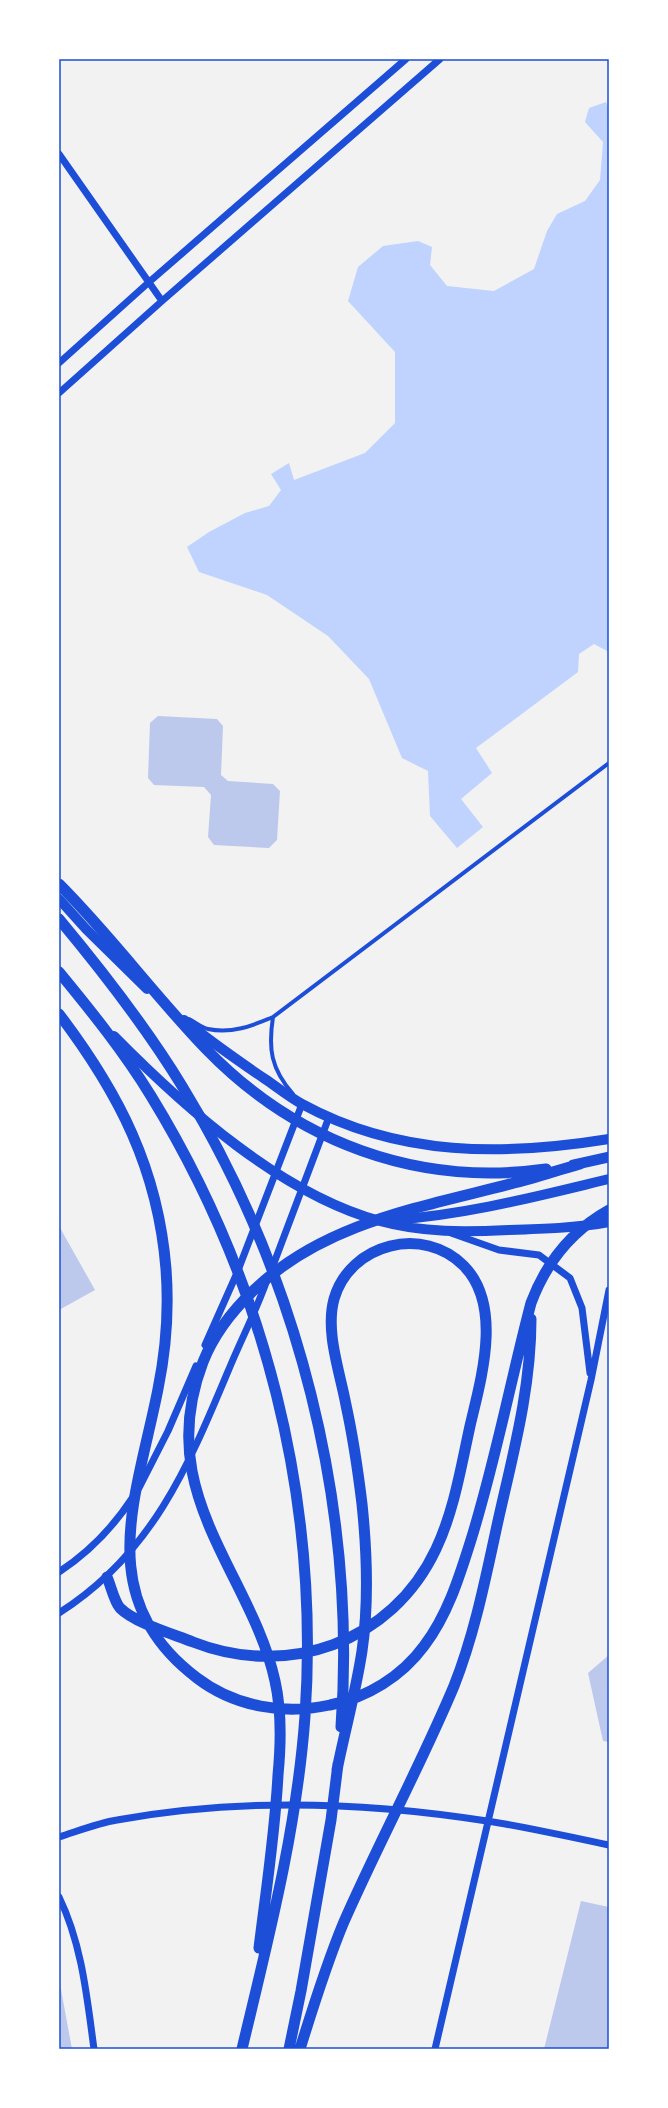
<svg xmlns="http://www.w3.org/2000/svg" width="668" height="2108" viewBox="0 0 668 2108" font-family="'DejaVu Sans',sans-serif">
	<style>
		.water { fill: #bfd3fe }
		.building { fill: #bdc9ec }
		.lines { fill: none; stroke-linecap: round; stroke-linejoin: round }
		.minor { stroke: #1d4ed8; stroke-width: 4 }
		.tertiary { stroke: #1d4ed8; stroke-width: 7 }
		.primary { stroke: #1d4ed8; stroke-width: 10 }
		.trunk { stroke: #1d4ed8; stroke-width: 11 }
		.neatline { fill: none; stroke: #1d4ed8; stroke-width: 1.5 }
	</style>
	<rect width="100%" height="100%" fill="#f2f2f2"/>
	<path class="water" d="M606 102 609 110V652L594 644 579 654 578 672 476 748 492 773 461 799 483 827 457 848 430 816 428 771 402 758 369 679 328 636 267 595 199 572 187 547 209 532 245 513 269 506 281 490 271 474 289 463 294 480 365 453 395 423V352L348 301 358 267 383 246 418 241 432 247 430 265 447 286 494 291 534 269 547 231 557 214 585 201 600 180 603 142 585 122 589 108Z"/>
	<path class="building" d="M158 716 217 719 223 726 221 775 228 781 273 784 280 791 277 840 269 848 214 845 208 837 211 795 204 787 154 785 148 778 150 723Z
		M59 1226 95 1290 59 1310Z
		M609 1655V1742L603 1741 588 1673Z
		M581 1901 609 1907V2049H544Z
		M59 1984H60L72 2049H59Z"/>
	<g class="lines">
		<path class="minor" d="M273 1017C268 1049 271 1069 293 1094
			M189 1019C195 1022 202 1028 208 1029 231 1034 252 1026 273 1017L609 763"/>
		<path class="tertiary" d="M59 154 162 301
			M59 363 148 283 406 59
			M59 393 162 301 440 59
			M451 1233 499 1250 539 1255 570 1278 582 1308 590 1373
			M271 1271 329 1117
			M205 1345 237 1273 302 1104
			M139 1488 168 1431 196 1366
			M59 1572C88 1553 114 1526 133 1497
			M59 1613C152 1554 188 1467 229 1369 241 1340 256 1311 267 1280
			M59 1837C78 1831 98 1823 117 1820 238 1798 366 1802 487 1821 528 1827 569 1837 609 1845
			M59 1897C82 1944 87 1998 94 2049
			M435 2049 591 1380 609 1290"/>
		<path class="primary" d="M59 899 86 929 147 989
			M184 1020C210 1041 237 1060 265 1079 277 1087 289 1097 302 1104 399 1157 504 1156 609 1139
			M114 1036C185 1108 281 1194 380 1221 423 1233 466 1232 509 1230 543 1229 576 1228 609 1222
			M392 1220C466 1215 538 1196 609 1179"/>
		<path class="trunk" d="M59 884C111 936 155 996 206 1049 296 1142 417 1187 546 1169
			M59 919C104 973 146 1027 182 1086 298 1275 357 1506 341 1727
			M59 972C92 1012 124 1052 151 1096 265 1282 320 1499 305 1716 297 1829 268 1940 242 2049
			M59 1014C119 1093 158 1169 166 1269 169 1309 166 1350 158 1389 137 1496 91 1598 197 1678 235 1707 284 1715 330 1705 367 1698 402 1676 424 1646 447 1616 459 1578 470 1543 495 1464 510 1383 531 1303 546 1263 571 1231 609 1210
			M573 1165 609 1157
			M107 1577C111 1586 114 1601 120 1608 135 1623 173 1634 193 1642 287 1679 392 1643 436 1549 454 1511 461 1467 470 1426 481 1379 503 1306 464 1266 424 1225 350 1243 334 1299 325 1332 340 1372 346 1405 353 1437 358 1471 362 1504 367 1552 369 1603 362 1651 356 1691 345 1730 337 1770
			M259 1948C266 1891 275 1833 278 1775 281 1744 282 1712 275 1681 259 1607 206 1545 192 1471 185 1434 190 1396 203 1362 214 1334 232 1311 254 1290 325 1222 423 1207 514 1183 536 1178 558 1170 580 1164
			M289 2049 301 1991 331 1820 338 1764
			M300 2049C313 2007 326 1965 343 1924 378 1844 420 1767 454 1686 475 1633 486 1576 498 1521 513 1454 531 1389 531 1319"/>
	</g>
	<rect width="668" height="2108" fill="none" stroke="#ffffff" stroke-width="120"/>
	<rect x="60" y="60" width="548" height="1988" class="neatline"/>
</svg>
